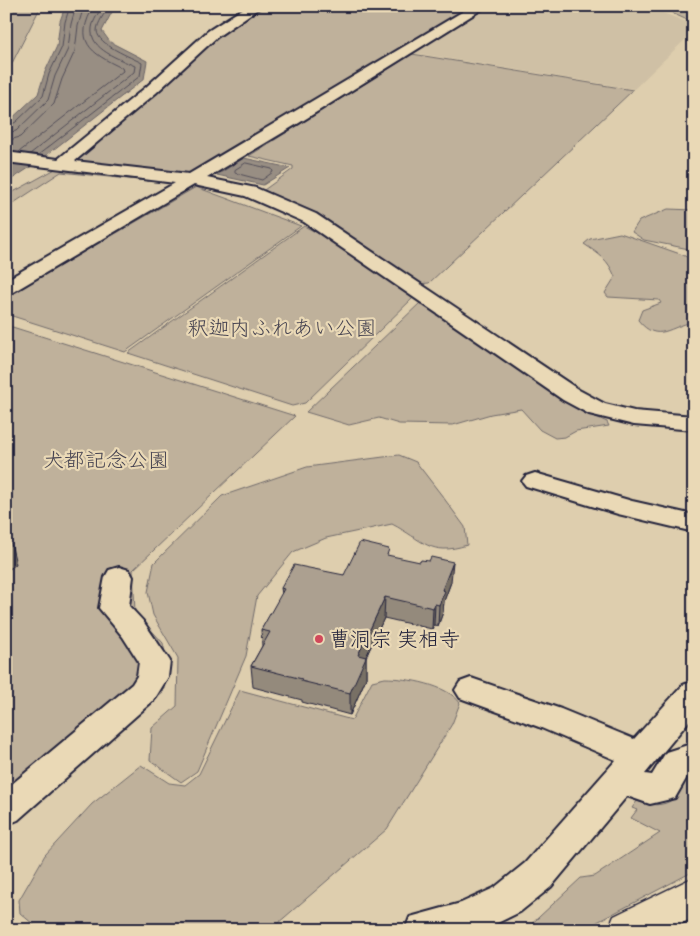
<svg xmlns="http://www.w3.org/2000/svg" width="700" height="936" viewBox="0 0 700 936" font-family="Caveat,'Klee One',sans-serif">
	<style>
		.built { fill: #cfc0a5 }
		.green { fill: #bfb19b; stroke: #706a6b }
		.water { fill: #988e83; stroke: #696366 }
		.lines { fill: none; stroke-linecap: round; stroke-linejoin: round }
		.shore { stroke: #514d58; stroke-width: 1 }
		.minor-casing { stroke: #22223b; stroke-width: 4 }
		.highway-casing { stroke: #22223b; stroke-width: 3 }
		.minor { fill: #ead9b6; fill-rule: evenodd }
		.highway { fill: #ead9b6; fill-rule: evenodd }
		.wall { fill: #948a7c; stroke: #22223b }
		.shaded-wall { fill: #787065; stroke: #22223b }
		.building { fill: #aca090; stroke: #22223b }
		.poi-dot { fill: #d1495b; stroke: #ead9b6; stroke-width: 2 }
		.labels { text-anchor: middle; stroke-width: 4.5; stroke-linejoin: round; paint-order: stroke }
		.park-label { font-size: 21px; fill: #494653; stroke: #ead9b6 }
		.poi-label { font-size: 21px; fill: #22223b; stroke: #ead9b6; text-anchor: start }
	</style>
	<rect width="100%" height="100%" fill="#deceae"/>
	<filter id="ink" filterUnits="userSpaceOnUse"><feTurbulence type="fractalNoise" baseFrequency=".02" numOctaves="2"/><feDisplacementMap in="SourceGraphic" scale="10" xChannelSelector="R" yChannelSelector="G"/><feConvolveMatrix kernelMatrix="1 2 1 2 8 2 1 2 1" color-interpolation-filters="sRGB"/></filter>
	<g filter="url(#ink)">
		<path class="built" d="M438 6H665L661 10 663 13 694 25V31L634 89 413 53 478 12Z"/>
		<path class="green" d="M6 6H41L6 75Z
			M264 6H432L464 11 189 175 69 161 227 26Z
			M673 6H694V23L674 14 670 8Z
			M412 54 633 90 429 283 417 284 321 217 264 190 293 169V166L249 156Z
			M59 167 173 181 167 183 61 172 6 208V196Z
			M196 187 301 226 125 352 6 314V297Z
			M668 209 694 210V250L644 240 632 232 639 221Z
			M304 226 350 250 415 296 305 403 292 406 128 353Z
			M620 233 683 255 694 261V322C671 325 658 345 638 320L642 310 661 303 659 300 608 297 605 293 615 277C608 259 600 255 584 244L590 239Z
			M422 301 583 411 607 422 609 426 576 431 565 437 555 438 540 430 521 409 491 414 453 425 399 424 379 418 349 425 306 412Z
			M6 325 295 416 133 570 135 612 163 643 169 671 163 692 64 767 6 819Z
			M399 455 416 462 443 497 465 527 467 545C430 557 423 540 392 524L326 538 293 552 257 596 246 656 197 771 181 782 150 760 152 728 177 706 178 658 153 615 148 592 154 563 222 496 307 467Z
			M385 678C407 678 448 685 460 703L452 724 387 829 270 930H40L20 913 19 900 45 855 92 804 141 765 169 783 185 785 199 774 240 690 352 720 372 681Z
			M694 768V871L582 930H525L581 878 595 876 660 833 631 818 637 810 632 808 637 801C667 812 683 798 688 769Z"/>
		<path class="water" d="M118 6 114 8 102 31 110 42 147 61 144 79 35 164 6 183V124L38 94 45 72 57 46 60 21 65 7Z
			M244 158 290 168 263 185 217 175Z"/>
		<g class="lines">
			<path class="shore" d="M6 127 16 122 43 96 49 74 62 47 65 22 70 6
				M6 133 16 131 48 100 55 76 68 49 71 24 76 6
				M6 141 20 137 54 104 62 79 75 51 78 26 84 6
				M19 152 123 71 122 68C90 53 73 41 94 6
				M30 154 134 72 135 66C120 59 89 50 92 28 93 20 99 13 102 6
				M38 155 140 76 142 63C131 57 98 45 97 31 97 23 105 13 109 6
				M246 163 272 169 273 172 262 180 235 173V170Z"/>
			<g class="minor-casing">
				<path id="minor" d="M247 6H262L217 37 156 93 75 161 189 174 472 6H487L299 123 207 178 256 188 316 214 579 390 605 404 634 411 694 416V430L634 425 589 414 563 400 304 222 245 196 194 185 13 292 6 294V280L175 183 6 162V152L58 159 146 87 208 31Z
					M535 473 632 501 694 515V532L618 514 526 486 522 481 526 476Z
					M119 567 129 570 133 577 129 606 143 621 170 661 168 677 154 700 18 820 6 825V789L132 684 137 676 139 662 123 637 99 608 105 577 109 570Z
					M471 678 561 709 634 739 683 685 694 681V715L645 774 652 775 666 752 694 743V770L690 772 675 798 650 804 627 796 551 887 520 912 483 930H405L410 917 461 903 494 888 525 863 616 760 539 727 460 698 455 690 460 682Z"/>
			</g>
			<g class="highway-casing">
				<path id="highway" d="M694 877V917L670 930H608L614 916Z"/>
			</g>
			<use href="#minor" class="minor"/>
			<use href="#highway" class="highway"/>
		</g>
		<path class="wall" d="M389 556 451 582 444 601 443 612 438 626 434 625 432 629 384 618 366 657V678L350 715 302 702V700L253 687 251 666 262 646 261 630 282 594 281 588 344 575Z"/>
		<path class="shaded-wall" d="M11 543 16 564 6 572V547Z
			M453 562 451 582 444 601 443 612 438 626 439 605 442 590Z
			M385 597 384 618 366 657V678L350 715V693L358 655Z
			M435 604 434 625 432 629 433 608Z"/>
		<path class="building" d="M6 541 11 543 6 547Z
			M360 542 389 549 387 555 420 562 421 560 429 561 431 557 453 562 442 590 445 591 439 605 435 604 433 608 385 597 358 655 366 657 350 693 301 681 302 679 251 666 270 632 261 630 284 589 281 588 294 565 344 575Z"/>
	</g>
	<circle class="poi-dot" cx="319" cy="639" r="5"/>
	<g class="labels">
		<g class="park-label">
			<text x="282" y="335">釈迦内ふれあい公園</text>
			<text x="106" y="467">犬都記念公園</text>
		</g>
		<g class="poi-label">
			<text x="329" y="646">曹洞宗 実相寺</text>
		</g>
	</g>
	<rect width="700" height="936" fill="none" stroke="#ead9b6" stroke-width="25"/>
	<rect x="12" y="12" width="675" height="911" fill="none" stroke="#22223b" stroke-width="2" filter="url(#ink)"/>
</svg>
